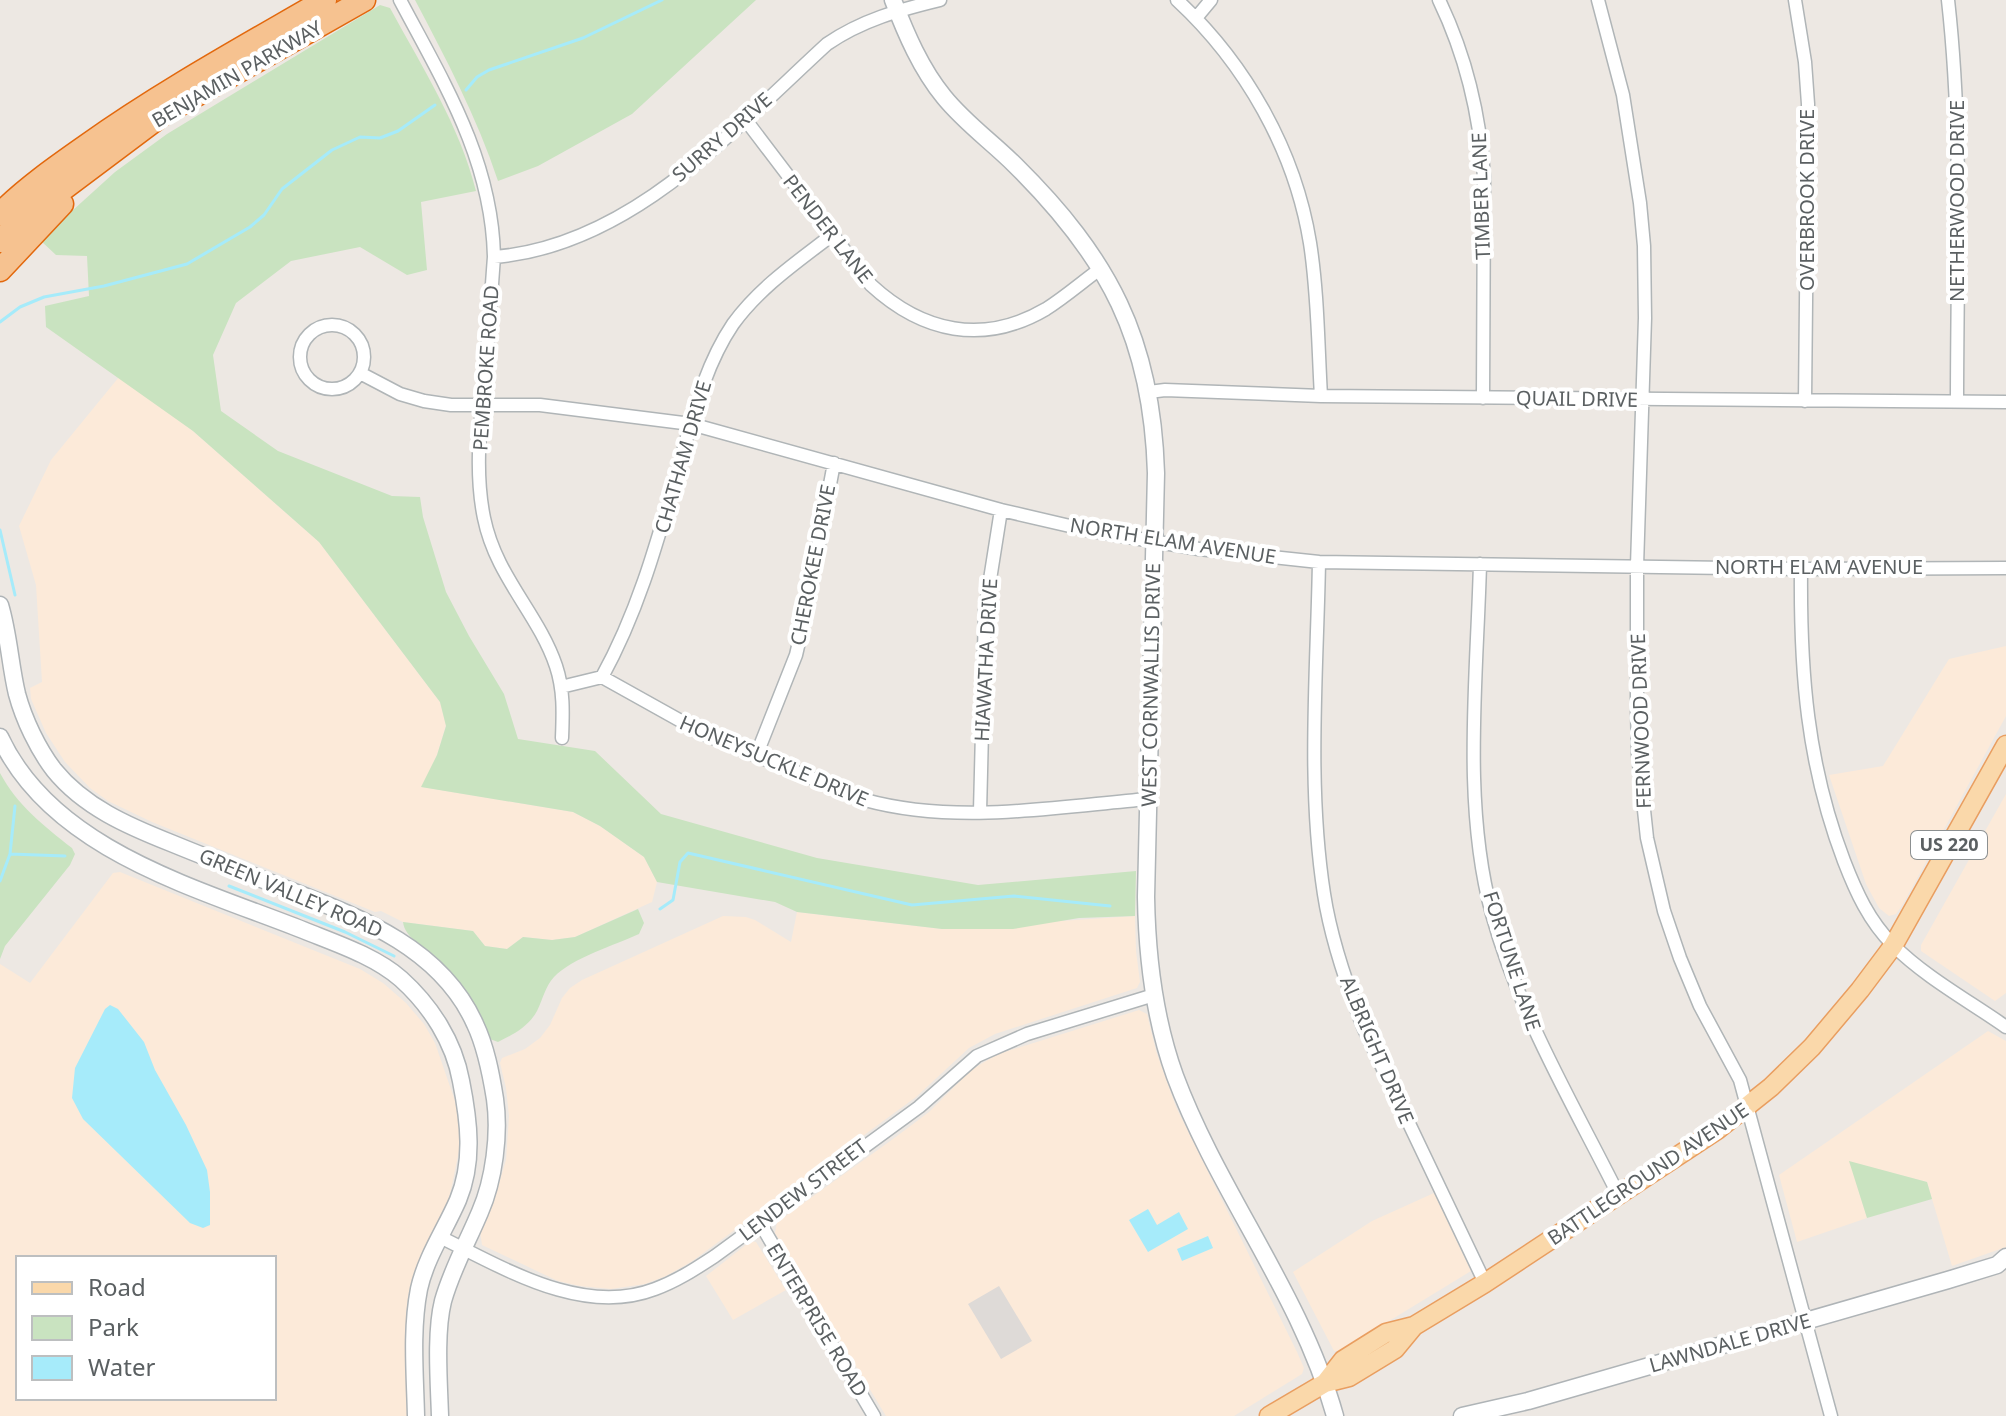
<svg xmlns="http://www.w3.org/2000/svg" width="2006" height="1416" viewBox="0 0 2006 1416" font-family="'Noto Sans',sans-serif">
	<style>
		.commercial { fill: #fcead9; fill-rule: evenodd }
		.industrial { fill: #dedad7 }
		.green { fill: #c9e3c0 }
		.water { fill: #a6ebfa }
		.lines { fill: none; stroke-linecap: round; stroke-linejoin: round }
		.stream { stroke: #a6ebfa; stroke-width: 3 }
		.street-casing { stroke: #b0b5b7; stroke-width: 15 }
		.secondary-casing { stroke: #afb4b7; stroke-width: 19 }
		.primary-casing { stroke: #e99e60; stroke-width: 21 }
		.highway-casing { stroke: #e2680d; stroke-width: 25 }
		.street { stroke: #fff; stroke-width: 12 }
		.secondary { stroke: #fff; stroke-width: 16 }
		.primary { stroke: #fad8aa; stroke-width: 18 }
		.highway { stroke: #f6c290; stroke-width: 22 }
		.labels { text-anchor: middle; stroke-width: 8; stroke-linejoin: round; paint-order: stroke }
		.shield { fill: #fff; stroke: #8c9091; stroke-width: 2 }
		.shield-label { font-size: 18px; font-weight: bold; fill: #5b6062 }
		.street-label { font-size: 20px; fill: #5b6062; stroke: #fff }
	</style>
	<rect width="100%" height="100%" fill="#ede8e3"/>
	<path class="commercial" d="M119 377 193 431 319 542 440 702 446 725 437 755 422 787 573 812 600 826 644 857 657 882 652 902 575 937 552 940 523 937 507 949 485 946 473 931 403 922 381 911 375 912 152 822 108 801 90 788 65 762 46 733 31 699 30 688 42 682 36 585 19 526 51 460Z
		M2006 646V716L1903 904 1896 914 1889 916 1879 908 1866 884 1829 775 1883 766 1949 659Z
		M2006 794V993L1995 1001 1921 951V945Z
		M120 872 360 969 383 983 406 1003 424 1024 435 1043 455 1101 459 1123V1151L449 1199 422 1253 409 1291 406 1313 408 1416H0V964L30 983 113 873ZM18 1258H274V1398H18Z
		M797 912 942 929 1135 916 1136 951 1140 982 1137 988 995 1034 969 1048 916 1097 691 1262 666 1276 645 1284 611 1289 580 1286 558 1281 482 1245 480 1231 492 1207 506 1160 509 1116 506 1088 500 1063 502 1058 525 1049 540 1038 550 1025 562 998 570 988 582 980 723 916 746 917 755 920 791 942Z
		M1139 1010 1147 1014 1156 1051 1176 1107 1297 1352 1304 1368 1302 1374 1234 1416H886L775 1233 777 1222 893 1139 929 1112 971 1070 998 1054Z
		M1988 1031 2006 1041V1247L1952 1266 1927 1182 1850 1162 1867 1218 1797 1242 1779 1175Z
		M1434 1193 1471 1271 1340 1351H1334L1293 1272 1372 1221Z
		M751 1241 756 1242 786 1290 733 1320 706 1276Z"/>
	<path class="industrial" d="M999 1286 1032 1341 1001 1359 968 1304Z"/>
	<path class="green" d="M415 0H756L632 114 538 166 498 181C477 117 446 59 415 0Z
		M380 5 390 8C422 67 460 126 476 191L421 202 427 270 407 275 360 247 291 261 236 303 213 355 221 411 278 451 392 496 420 497 423 517 446 592 469 636 504 694 518 739 595 751 661 814 817 858 978 885 1136 871 1135 916 1079 918 1013 929H942L797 912 775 902 657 882 644 857 600 826 573 812 421 787 437 755 446 726 440 702 319 542 193 431 46 327 45 306 89 296 87 256 56 255 40 240 115 172 167 134Z
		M0 773C17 805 44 826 72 848L75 854 70 865 5 946 0 959Z
		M638 909 644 923 639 934C615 945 572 958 554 977 545 987 543 999 537 1011 528 1027 514 1034 498 1042L490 1039C475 1008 461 982 437 958 425 946 405 939 403 922L473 931 485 946 507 949 523 937 552 940 575 937Z
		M1849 1161 1927 1182 1932 1199 1867 1218Z"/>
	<path class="water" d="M110 1005 118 1009 144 1042 155 1070 186 1125 207 1170 210 1192V1225L203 1228 190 1223 83 1119 72 1098 75 1068 105 1009Z
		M1148 1209 1157 1225 1179 1212 1188 1229 1148 1252 1129 1220Z
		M1208 1236 1213 1248 1182 1261 1177 1249Z"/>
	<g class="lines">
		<path class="stream" d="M466 90 477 77 489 70 583 38 662 0
			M0 322 20 307 44 297 104 286 187 264 250 227 264 215 282 189 332 150 360 137 380 138 398 131 435 105
			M0 530 15 595
			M10 854 65 856
			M0 881 10 854 15 806
			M229 886 345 932 394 956
			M660 909 673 900 680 862 688 853 912 905 1014 896 1110 906"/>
		<g class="street-casing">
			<path id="street" d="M400 0C444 83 492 160 494 257 491 295 489 334 485 373 481 421 474 470 484 518 496 577 538 613 556 666 564 690 563 713 562 738
				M1177 0C1245 63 1295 150 1310 243 1318 294 1318 346 1321 396
				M1439 0C1466 56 1480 115 1484 177L1483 398
				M1598 0 1623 95 1640 203 1644 246 1645 318 1637 566V706L1638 754 1647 838 1664 911 1680 958 1700 1006 1740 1080 1831 1416
				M1795 0 1805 62 1808 104 1805 401
				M1948 0C1963 133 1957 268 1957 402
				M1196 18 1211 0
				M745 119 871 285C922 332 983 346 1046 309 1065 297 1082 282 1100 269
				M494 257C630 246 732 131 827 44 862 20 899 10 940 0
				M300 357a32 32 0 1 1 64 0a32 32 0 1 1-64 0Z
				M360 373 400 394 424 401 451 405H540L691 424 1001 510 1087 530 1199 549 1319 562 1801 569 2006 568
				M1149 392 1165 390 1321 396 2006 402
				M1319 562C1317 672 1307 785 1324 894 1331 940 1347 986 1364 1029L1485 1283
				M1480 564C1477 678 1462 804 1492 914 1520 1016 1572 1102 1619 1196
				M1801 569C1800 672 1807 764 1844 861 1856 892 1869 921 1893 945 1925 977 1969 1001 2006 1027
				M602 677 706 735 865 800C956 825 1055 807 1148 799
				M561 687 602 677C639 610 658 539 679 466 693 417 704 367 733 324 760 287 797 262 832 235
				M756 756 796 655 807 607 834 463
				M980 812 985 611 1001 510
				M760 1223 874 1416
				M440 1237C504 1268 582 1317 655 1289 677 1281 695 1269 715 1256L919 1107 977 1056 1027 1034 1154 995"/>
		</g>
		<g class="secondary-casing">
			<path id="secondary" d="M893 0C906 34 921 69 944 97 965 123 992 142 1015 165 1109 258 1152 339 1156 473L1146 897C1147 958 1154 1018 1175 1076 1219 1194 1301 1294 1335 1416
				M0 605C9 635 10 665 17 694 24 720 38 749 54 770 84 807 128 826 171 843 210 859 249 874 289 890 361 918 441 948 475 1024 486 1047 491 1074 495 1099 500 1134 494 1180 480 1212 467 1243 452 1269 443 1301 435 1333 439 1383 440 1416
				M0 737C52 850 197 888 303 930 335 943 375 956 401 979 431 1006 454 1042 461 1081 469 1121 474 1162 458 1200 445 1230 426 1257 419 1289 411 1330 415 1374 416 1416
				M1462 1416 1528 1401 1948 1280 1997 1265 2006 1257"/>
		</g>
		<g class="primary-casing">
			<path id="primary" d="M1325 1383 1343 1360 1386 1333 1414 1326 1485 1283 1717 1130 1771 1087 1812 1047 1860 990 1893 946 2006 745
				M1269 1416 1325 1383 1349 1377 1395 1349 1414 1326"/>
		</g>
		<g class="highway-casing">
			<path id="highway" d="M0 214C26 188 56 167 86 146 162 92 244 47 325 0
				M0 241 19 222 163 114 364 0
				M0 270 62 204"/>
		</g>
		<use href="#street" class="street"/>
		<use href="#secondary" class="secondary"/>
		<use href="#primary" class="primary"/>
		<use href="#highway" class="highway"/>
	</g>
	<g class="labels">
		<rect class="shield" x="1911" y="831" width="76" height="28" rx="6"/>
		<g class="shield-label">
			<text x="1949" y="851">US 220</text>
		</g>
		<g class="street-label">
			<text transform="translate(237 74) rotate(-30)" y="7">BENJAMIN PARKWAY</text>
			<text transform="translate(722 137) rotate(-41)" y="7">SURRY DRIVE</text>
			<text transform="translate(1481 196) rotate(-92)" y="7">TIMBER LANE</text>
			<text transform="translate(1807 200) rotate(-90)" y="7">OVERBROOK DRIVE</text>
			<text transform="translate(1957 201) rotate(-90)" y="7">NETHERWOOD DRIVE</text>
			<text transform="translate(828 229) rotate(52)" y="7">PENDER LANE</text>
			<text transform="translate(486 368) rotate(-86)" y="7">PEMBROKE ROAD</text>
			<text transform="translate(1577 399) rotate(1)" y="7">QUAIL DRIVE</text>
			<text transform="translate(683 457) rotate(-74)" y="7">CHATHAM DRIVE</text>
			<text transform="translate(1173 541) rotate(9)" y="7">NORTH ELAM AVENUE</text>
			<text transform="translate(813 565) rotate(-79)" y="7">CHEROKEE DRIVE</text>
			<text x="1819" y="574">NORTH ELAM AVENUE</text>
			<text transform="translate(986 660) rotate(-87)" y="7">HIAWATHA DRIVE</text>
			<text transform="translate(1151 685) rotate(-89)" y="7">WEST CORNWALLIS DRIVE</text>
			<text transform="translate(1641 721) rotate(-92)" y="7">FERNWOOD DRIVE</text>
			<text transform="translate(774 761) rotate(23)" y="7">HONEYSUCKLE DRIVE</text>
			<text transform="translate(291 893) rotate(23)" y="7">GREEN VALLEY ROAD</text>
			<text transform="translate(1512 961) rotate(72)" y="7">FORTUNE LANE</text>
			<text transform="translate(1377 1050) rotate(67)" y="7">ALBRIGHT DRIVE</text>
			<text transform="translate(1648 1174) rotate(-34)" y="7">BATTLEGROUND AVENUE</text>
			<text transform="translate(803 1190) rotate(-37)" y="7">LENDEW STREET</text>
			<text transform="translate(817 1320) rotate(59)" y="7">ENTERPRISE ROAD</text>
			<text transform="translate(1730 1343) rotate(-16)" y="7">LAWNDALE DRIVE</text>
		</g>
	</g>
	<rect x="16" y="1256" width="260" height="144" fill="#ffffff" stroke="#bdbfc0" stroke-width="2"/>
	<rect x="32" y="1282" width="40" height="12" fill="#fad8aa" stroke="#bdbfc0" stroke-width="2"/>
	<text x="88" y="1296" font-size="24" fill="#5b6062">Road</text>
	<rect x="32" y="1316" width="40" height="24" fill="#c9e3c0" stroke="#bdbfc0" stroke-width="2"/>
	<text x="88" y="1336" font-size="24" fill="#5b6062">Park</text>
	<rect x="32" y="1356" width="40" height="24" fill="#a6ebfa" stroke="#bdbfc0" stroke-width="2"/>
	<text x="88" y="1376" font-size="24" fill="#5b6062">Water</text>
</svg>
